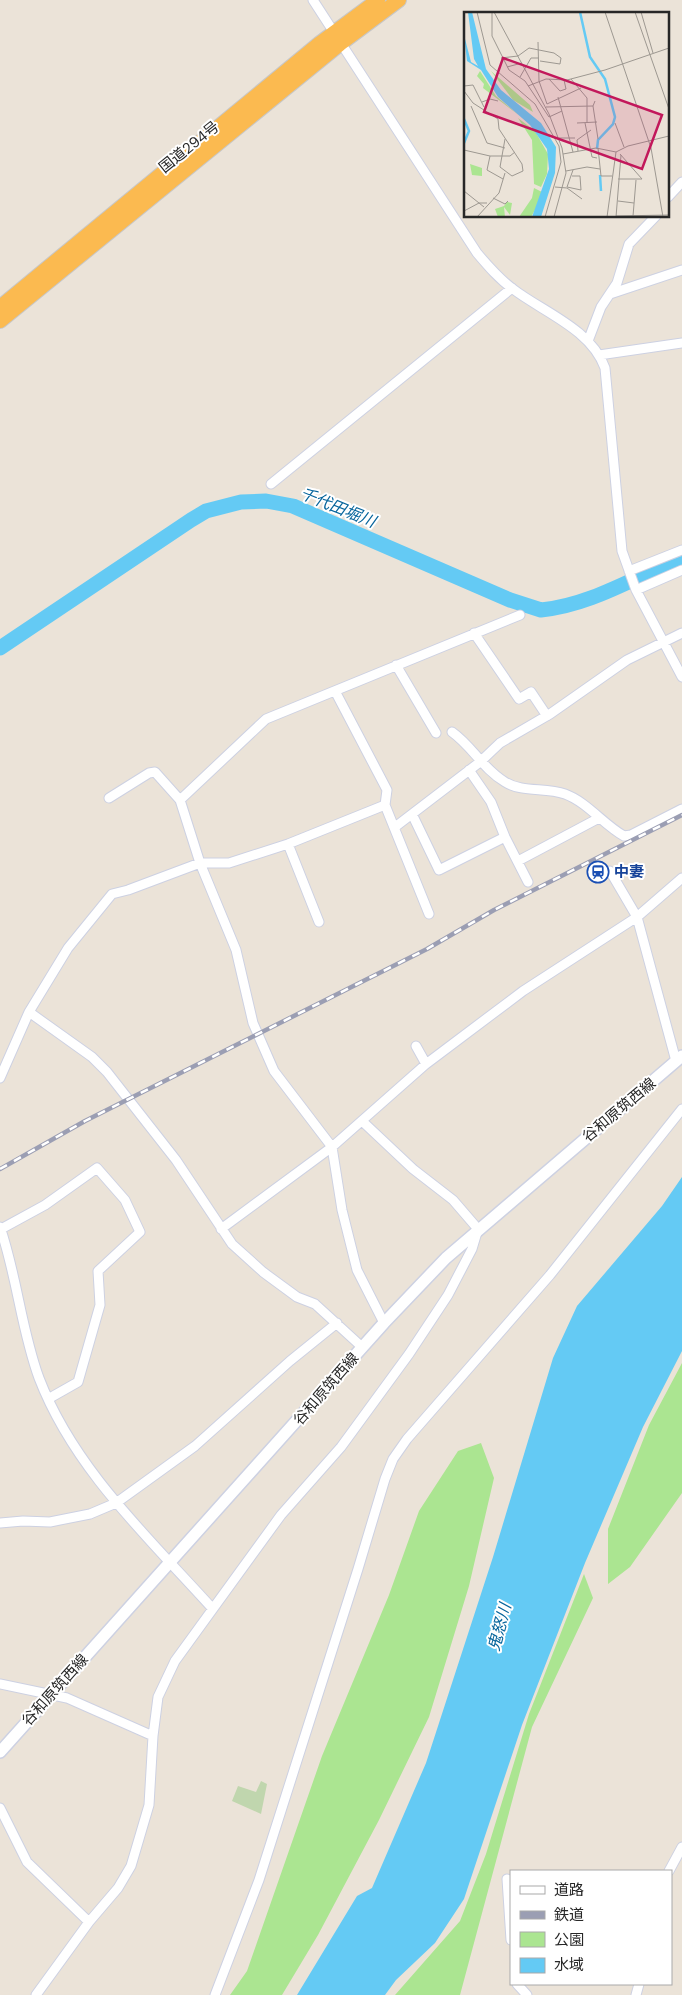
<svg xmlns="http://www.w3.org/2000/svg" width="682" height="1995" viewBox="0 0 682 1995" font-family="'DM Sans','Noto Sans JP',sans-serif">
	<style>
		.green { fill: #abe591 }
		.cemetery { fill: #c0d6ae }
		.water { fill: #64caf4 }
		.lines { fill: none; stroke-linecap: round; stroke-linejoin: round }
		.river { stroke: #64caf4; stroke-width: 15 }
		.minor-casing { stroke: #cdd1e2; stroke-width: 11 }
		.secondary-casing { stroke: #cdd1e2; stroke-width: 14 }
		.trunk-casing { stroke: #c7c7c7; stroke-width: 16 }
		.minor { stroke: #fff; stroke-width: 9 }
		.secondary { stroke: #fff; stroke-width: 11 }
		.trunk { stroke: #fbba50; stroke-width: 14 }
		.rail-casing { stroke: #9b9eb3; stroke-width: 4.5 }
		.rail { stroke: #fff; stroke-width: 2.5; stroke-dasharray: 8; stroke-linecap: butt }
		.labels { text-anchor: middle; stroke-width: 4; stroke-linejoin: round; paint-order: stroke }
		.street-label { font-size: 15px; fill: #272727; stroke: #fff }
		.transit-label { font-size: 15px; font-weight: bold; fill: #164399; stroke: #fff; text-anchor: start }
		.water-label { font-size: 16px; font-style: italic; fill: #07659c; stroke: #fff }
		.inset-river { fill: none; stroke: #64caf4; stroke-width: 2.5 }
		.inset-road { fill: none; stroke: #9d9891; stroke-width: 1 }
		.view { fill: #c2185b; fill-opacity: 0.15; stroke: #c2185b; stroke-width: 2.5 }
		.inset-edge { fill: none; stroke: #272727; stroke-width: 2.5 }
	</style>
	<rect width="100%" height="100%" fill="#ebe3d8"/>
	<path class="green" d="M682 1363V1493L630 1567 608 1584V1529L649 1425Z
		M481 1443 494 1478 469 1586 429 1717 379 1820 318 1935 282 1995H230L247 1971 322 1756 389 1595 419 1511 458 1451Z
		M584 1574 593 1598 532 1727 460 1995H395L460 1921 486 1854 529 1714Z"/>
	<path class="cemetery" d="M261 1781 267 1784 261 1814 232 1801 238 1786 256 1792Z"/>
	<path class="water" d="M682 1177V1351L643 1427 585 1563 522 1725 464 1899 435 1943 396 1980 385 1995H297L357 1896 372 1888 426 1763 493 1557 553 1358 577 1306 662 1206Z"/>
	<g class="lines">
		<path class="river" d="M0 648 191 520 206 511 241 502 266 501 293 506 510 600 541 610C592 605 636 576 682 558"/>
		<g class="minor-casing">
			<path id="minor" d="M313 0 477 253C488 266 499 279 513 289 543 312 591 329 605 368L622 551 636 590 682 677
				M668 197 682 182
				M610 294 682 270
				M588 341 601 307 617 283 629 244 656 216
				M599 355 682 343
				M271 484 512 288
				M629 571 682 550
				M636 590 682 570
				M474 633 519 699 531 692 547 716
				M396 665 436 733
				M335 691 387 790 385 805 429 914
				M452 732C472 746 483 769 505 782 523 793 545 787 565 794 587 802 604 825 624 836L631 835 682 809
				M469 770 491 802 505 837 528 882
				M109 798 149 773 155 772 180 800 200 863 236 950 253 1023 274 1071 332 1147 342 1210 357 1270 384 1323
				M180 800 266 719 520 615
				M412 814 439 870 505 837
				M395 827 480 762 500 743 550 714 627 660 682 633
				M288 844 319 922
				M518 861 599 818
				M610 871 637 917 676 1061
				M29 1012 92 1057 107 1072 176 1160 232 1244 263 1272 297 1297 315 1304 362 1347
				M416 1046 426 1064
				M0 1078 29 1012 68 948 112 894 128 890 200 863H229L288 844 385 805
				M0 1227C17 1276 21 1329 39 1378 74 1469 148 1537 212 1608
				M1 1229 45 1205 97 1168 125 1200 140 1232 98 1271 100 1305 78 1382 48 1399
				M221 1229 332 1147 426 1064 523 991 637 917 682 878
				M0 1523 23 1521 50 1522 90 1514 116 1503 195 1446 290 1361 337 1323
				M0 1684 67 1698 153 1736
				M0 1808 27 1862 89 1922
				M669 1871 682 1847
				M507 1879 511 1940
				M517 1984 527 1995
				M36 1995 89 1922 118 1888 131 1866 149 1805 153 1736 158 1697 175 1661 281 1515 341 1447 409 1354 448 1295 472 1249 478 1229 453 1200 413 1169 362 1121
				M215 1995 259 1880 358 1569 385 1479 393 1459 407 1439 550 1275 682 1109
				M636 1995 639 1984"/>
		</g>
		<g class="secondary-casing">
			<path id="secondary" d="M0 1752 384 1323 446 1258 682 1056"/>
		</g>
		<g class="trunk-casing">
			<path id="trunk" d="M0 307 320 43 378 0
				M0 321 340 44 399 0"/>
		</g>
		<use href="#minor" class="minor"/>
		<use href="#secondary" class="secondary"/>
		<use href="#trunk" class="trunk"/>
		<g class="rail-casing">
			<path id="rail" d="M0 1169 85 1121 427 949 494 910 682 815"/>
		</g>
		<use href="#rail" class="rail"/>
	</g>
	<defs>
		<g id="station-ring" transform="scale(1.125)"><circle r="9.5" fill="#fff" stroke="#1a4fb4" stroke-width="1.5"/><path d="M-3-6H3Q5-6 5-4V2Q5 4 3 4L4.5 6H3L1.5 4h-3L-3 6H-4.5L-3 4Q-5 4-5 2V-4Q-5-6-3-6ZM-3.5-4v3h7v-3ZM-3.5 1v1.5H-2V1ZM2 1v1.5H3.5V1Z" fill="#1a4fb4"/></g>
	</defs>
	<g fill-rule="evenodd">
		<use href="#station-ring" x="598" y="872"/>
	</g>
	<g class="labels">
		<g class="street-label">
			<text transform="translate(189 147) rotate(-39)" y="5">国道294号</text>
			<text transform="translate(619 1110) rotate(-40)" y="5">谷和原筑西線</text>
			<text transform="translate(326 1389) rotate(-49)" y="5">谷和原筑西線</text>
			<text transform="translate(55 1690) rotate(-48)" y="5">谷和原筑西線</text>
		</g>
		<g class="transit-label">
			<text x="614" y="877">中妻</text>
		</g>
		<g class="water-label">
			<text transform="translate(338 507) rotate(22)" y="6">千代田堀川</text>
			<text transform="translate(499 1627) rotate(-75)" y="6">鬼怒川</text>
		</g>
	</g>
	<g transform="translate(464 12)">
		<rect width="205" height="205" fill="#ebe3d8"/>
		<path d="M16 59 32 84 56 104 19 76 20 72 13 64ZM27 59 66 93 69 100 49 88ZM54 106 71 119 84 142 83 162 77 175 70 172 68 128ZM6 152 18 156V164L8 163ZM70 176 78 180 71 198 67 205H55L68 186ZM43 190 48 191 46 203 40 195 41 205H34L31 197 40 194Z" fill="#abe591"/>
		<path d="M4 0H8L22 57 37 78 77 111 92 135 91 161 77 205H68L85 157 83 137 66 113 34 85 17 58 3 49 0 23 7 50 14 54 10 47Z" fill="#64caf4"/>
		<path class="inset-river" d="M116 0 126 45 141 67 151 105 149 112 134 128 133 137M0 107 5 119 0 131M136 163 137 179"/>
		<path class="inset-road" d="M13 0 26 53 71 92 95 134 97 150 81 205M28 0V24L45 58 61 69 85 105 98 99M30 0 85 102 98 136 102 161 90 205M141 0 187 136 199 205M171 0 205 97M177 0 189 41M74 30 75 69 83 92M37 46 54 44 65 36 90 41 97 46 96 52 76 49M43 55 58 51M56 65 67 46H75M85 67 96 79 102 77 100 68M107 67 123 86V110M0 74 9 73 20 95M64 74 82 67 103 68 141 58 205 36M0 79 9 91 34 107 35 117 58 152 59 159 48 164 36 155 41 127M94 85 109 140M131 89 129 94 134 127M18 90 26 87 34 89M83 92 117 76M7 94 23 131 41 136M82 95 129 94M113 111 133 110M121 111 128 145 133 146M151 111 160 135M95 126H111M134 136 137 164H148M0 138 26 144H46L51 140M114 139 113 128 127 118M99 142 132 136 152 140 164 134 205 124M156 142 178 167M26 144 23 158 39 167M102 159 123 155 136 157M108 164H116L117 178 103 175 109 158M154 167H178M91 175 103 176 118 187M0 179 20 195M29 186 41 192 44 189M154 189 170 191M0 199 15 191H23M152 204 205 203M169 204 172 168M13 205 35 181 41 161M143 205 152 140M152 205 157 143"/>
		<path class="view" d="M39 46 198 103 178 157 20 100Z"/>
		<rect width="205" height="205" class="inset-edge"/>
	</g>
	<rect x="510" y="1870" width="162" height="115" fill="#ffffff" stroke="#a9a9a9"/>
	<rect x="520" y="1886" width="25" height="8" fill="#ffffff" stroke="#a9a9a9"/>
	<text x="554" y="1895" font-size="15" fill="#272727">道路</text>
	<rect x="520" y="1911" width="25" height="8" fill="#9b9eb3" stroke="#a9a9a9"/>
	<text x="554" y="1920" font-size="15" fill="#272727">鉄道</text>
	<rect x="520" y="1932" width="25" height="15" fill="#abe591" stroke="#a9a9a9"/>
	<text x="554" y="1945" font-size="15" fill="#272727">公園</text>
	<rect x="520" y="1958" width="25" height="15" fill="#64caf4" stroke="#a9a9a9"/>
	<text x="554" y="1970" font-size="15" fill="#272727">水域</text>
</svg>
